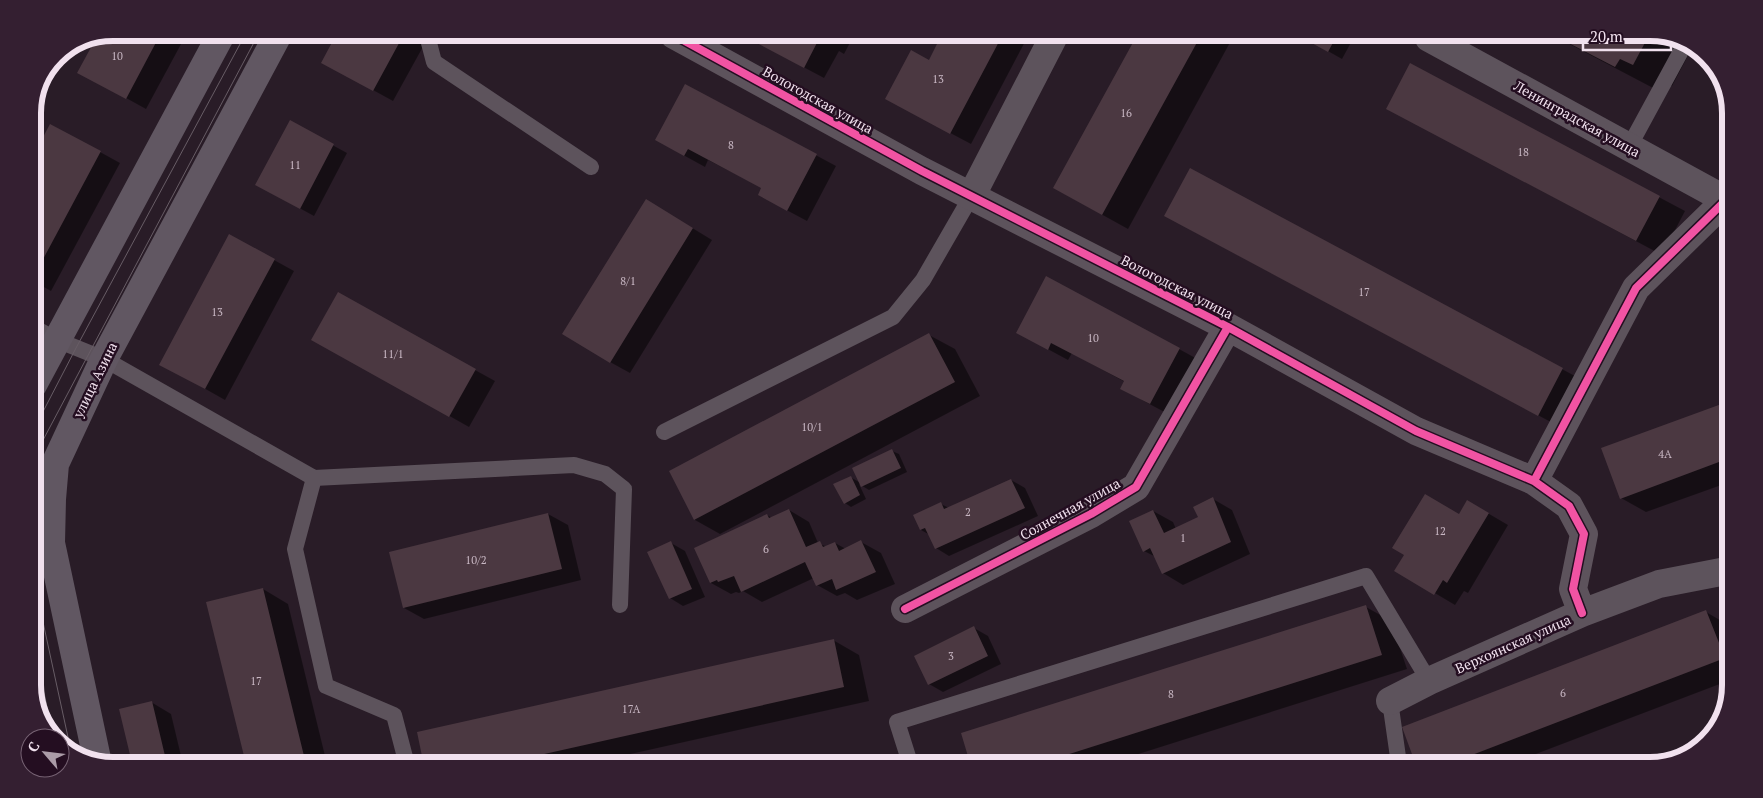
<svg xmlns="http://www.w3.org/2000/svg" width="1763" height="798" viewBox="0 0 1763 798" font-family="'PT Serif',serif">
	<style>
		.shadow { fill: #0007 }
		.building { fill: #4b3841 }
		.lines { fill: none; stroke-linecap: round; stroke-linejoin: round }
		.service { stroke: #5d535c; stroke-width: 16 }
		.minor { stroke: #5d535c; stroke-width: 28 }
		.secondary { stroke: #615762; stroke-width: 28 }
		.tram { stroke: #685d66; stroke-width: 1 }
		.cycleway-casing { stroke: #240e21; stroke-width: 11 }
		.cycleway { stroke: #f153a3; stroke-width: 8 }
		.labels { text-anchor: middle; stroke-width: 5; stroke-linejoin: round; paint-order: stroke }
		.number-label { font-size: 11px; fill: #c8b7c3 }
		.street-label { font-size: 14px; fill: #f1e1ee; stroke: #240e21 }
		.rim { fill: none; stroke: #f1e1ee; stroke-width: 6 }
	</style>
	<rect width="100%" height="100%" fill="#291c27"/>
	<path class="shadow" d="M113 33H187L146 109 79 72 96 39Z
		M338 33 430 34 393 101 342 73Z
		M743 35H854L844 54 839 51 824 78Z
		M943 36H1028L971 144 907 110Z
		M1137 37H1233L1128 229 1054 188Z
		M1303 37H1354L1342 59Z
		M1558 38 1681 39 1692 48 1672 86 1659 80 1655 89Z
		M1410 65 1685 211 1662 255 1387 108Z
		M685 85 836 166 807 221 779 206 763 188 708 160 705 167 676 151Z
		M290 122 347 153 314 216 270 192Z
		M51 125 120 163 51 291 33 281V159Z
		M1190 170 1588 383 1564 429 1191 230Z
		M666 212 712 240 630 373 610 362Z
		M274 260 294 271 225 400 179 374Z
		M1018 333 1179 349 1199 360 1170 415 1142 400 1125 382 1072 353 1068 360Z
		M929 335 955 349 980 396 720 534 695 520 670 472Z
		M313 339 475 370 495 381 469 427Z
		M1727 403V483L1646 512 1621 498 1603 449Z
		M892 451 899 454 907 472 869 490 859 484 866 499 851 507 845 503 850 477 861 483Z
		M1011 480 1025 488 1038 516 949 556 936 548 930 535 921 530 941 504 949 508Z
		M1213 499 1232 510 1250 554 1183 585 1163 573 1156 557 1144 551 1153 511 1173 522 1176 529 1199 518Z
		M1467 501 1508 525 1468 593 1464 591 1455 605 1396 570 1406 555 1459 515Z
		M789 510 809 522 818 543 827 547 835 543 846 549 861 542 881 553 895 584 857 600 845 593 837 596 817 585 814 578 762 602 743 591 739 593 736 592 731 594 711 583 695 548 767 515 772 518Z
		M548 514 568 525 581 580 424 619 404 608Z
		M671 543 685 551 705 597 683 606 670 598Z
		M263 589 288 604 326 760H246Z
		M1366 607 1391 621 1407 669 1110 763H971Z
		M1706 612 1725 623V682L1507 765H1417Z
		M974 628 988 636 1001 664 943 692 929 684Z
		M833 640 859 655 869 701 599 761H424Z
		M151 702 171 714 182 760 132 759 120 710Z"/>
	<path class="building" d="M113 33H161L126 99 77 73 95 40Z
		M337 33 404 34 373 91 321 63Z
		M742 35H821L804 68Z
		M941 36H1002L950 134 885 99 911 50 929 60Z
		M1136 37H1200L1102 215 1053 188Z
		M1301 37H1336L1328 52Z
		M1559 38 1647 39 1633 65 1620 59 1615 67Z
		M1410 63 1660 196 1636 241 1386 109Z
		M685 84 817 154 787 211 758 195 761 188 688 149 684 156 655 140Z
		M290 120 334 144 300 209 255 185Z
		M50 124 101 151 33 278V156Z
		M1190 168 1563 368 1538 416 1164 216Z
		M646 199 693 228 610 363 562 334Z
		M229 234 275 259 205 389 159 365Z
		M1046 276 1180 348 1150 404 1120 389 1124 381 1051 343 1048 350 1016 333Z
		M338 292 476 369 449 417 311 340Z
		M929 333 955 382 694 520 669 471Z
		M1727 402V459L1620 499 1601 448Z
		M892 449 901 468 861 487 852 468Z
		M851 476 860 495 844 504 833 484Z
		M1011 479 1025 508 935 549 925 528 920 530 913 515 941 502 944 509Z
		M1425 494 1459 514 1467 500 1489 513 1447 583 1443 580 1434 595 1394 571 1404 555 1392 548Z
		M1213 497 1231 542 1162 574 1150 548 1143 552 1129 521 1153 510 1164 533 1198 517 1193 507Z
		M789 509 806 547 820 541 823 547 835 542 839 551 861 540 876 572 836 590 832 579 816 586 805 562 741 592 734 576 718 582 717 580 710 583 694 548 767 514 769 518Z
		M548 513 562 569 403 608 389 552Z
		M671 541 692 589 669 599 647 552Z
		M263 588 305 760H245L206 602Z
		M1366 605 1382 655 1041 763H970L961 733Z
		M1706 610 1725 658 1446 765H1416L1402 727Z
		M974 626 988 656 928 685 914 656Z
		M834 639 844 687 513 761H423L417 732Z
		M152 701 166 760 131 759 119 709Z"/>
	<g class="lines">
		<path class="service" d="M434 34 429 43 434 62 591 167
			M1629 147 1686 42
			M33 327 57 340 104 359 314 478 295 549 326 686 394 715 406 761
			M664 432 893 317 923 280 972 195
			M314 478 574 465 605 474 624 489 620 605
			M1390 701 1399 764
			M910 763 897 722 1366 576 1429 681"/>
		<path class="minor" d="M674 35 922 171 1228 327 1416 431 1534 481 1569 506 1584 534 1573 589 1582 613
			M1429 38 1726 200
			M972 195 1054 36
			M1534 481 1636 288 1726 200 1729 194
			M905 609 1091 514 1136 487 1228 327
			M1390 701 1429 681 1582 613 1659 584 1726 571"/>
		<path class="secondary" d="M33 385 222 33
			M97 759 51 543 52 499 55 464 104 359 279 33"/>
		<path class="tram" d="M33 431 76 348 246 33
			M33 459 259 33
			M33 576 71 751
			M33 639 53 736"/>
		<g class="cycleway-casing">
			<path id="cycleway" d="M674 35 922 171 1228 327 1416 431 1534 481 1569 506 1584 534 1573 589 1582 613
				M1534 481 1636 288 1726 200 1729 194
				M905 609 1091 514 1136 487 1228 327"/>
		</g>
		<use href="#cycleway" class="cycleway"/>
	</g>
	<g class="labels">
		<g class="number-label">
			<text x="117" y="60">10</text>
			<text x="938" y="83">13</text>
			<text x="1126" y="117">16</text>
			<text x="731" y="149">8</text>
			<text x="1523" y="156">18</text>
			<text x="295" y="169">11</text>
			<text x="628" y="285">8/1</text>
			<text x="1364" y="296">17</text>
			<text x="217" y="316">13</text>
			<text x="1093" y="342">10</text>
			<text x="393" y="358">11/1</text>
			<text x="812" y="431">10/1</text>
			<text x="1665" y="458">4А</text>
			<text x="968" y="516">2</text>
			<text x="1440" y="535">12</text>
			<text x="1183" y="542">1</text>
			<text x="766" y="553">6</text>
			<text x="476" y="564">10/2</text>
			<text x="951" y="660">3</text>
			<text x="256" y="685">17</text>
			<text x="1563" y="697">6</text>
			<text x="1171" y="698">8</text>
			<text x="631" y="713">17А</text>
		</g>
		<g class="street-label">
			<text transform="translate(818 100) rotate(29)" y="5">Вологодская улица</text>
			<text transform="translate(1577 119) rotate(29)" y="5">Ленинградская улица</text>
			<text transform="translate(1177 287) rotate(27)" y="5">Вологодская улица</text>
			<text transform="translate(95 380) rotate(-64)" y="5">улица Азина</text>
			<text transform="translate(1070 509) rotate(-29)" y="5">Солнечная улица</text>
			<text transform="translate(1513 644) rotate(-24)" y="5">Верхоянская улица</text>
		</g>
	</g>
	<path d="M0 0H1763V798H0ZM113 41H1650A72 72 0 0 1 1722 113V685A72 72 0 0 1 1650 757H113A72 72 0 0 1 41 685V113A72 72 0 0 1 113 41Z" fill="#341f31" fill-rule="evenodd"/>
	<path class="rim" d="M113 41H1650A72 72 0 0 1 1722 113V685A72 72 0 0 1 1650 757H113A72 72 0 0 1 41 685V113A72 72 0 0 1 113 41Z"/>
	<g transform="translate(45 753) rotate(298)"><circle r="24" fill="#240e21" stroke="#766273"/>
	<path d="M0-4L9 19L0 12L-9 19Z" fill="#ab9ca8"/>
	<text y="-8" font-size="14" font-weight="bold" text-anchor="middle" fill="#f1e1ee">С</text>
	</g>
	<path d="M1583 42v8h88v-8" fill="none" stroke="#f1e1ee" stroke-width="2.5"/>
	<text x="1590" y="42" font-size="15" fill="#f1e1ee" stroke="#240e21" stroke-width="4" paint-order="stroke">20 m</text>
</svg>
